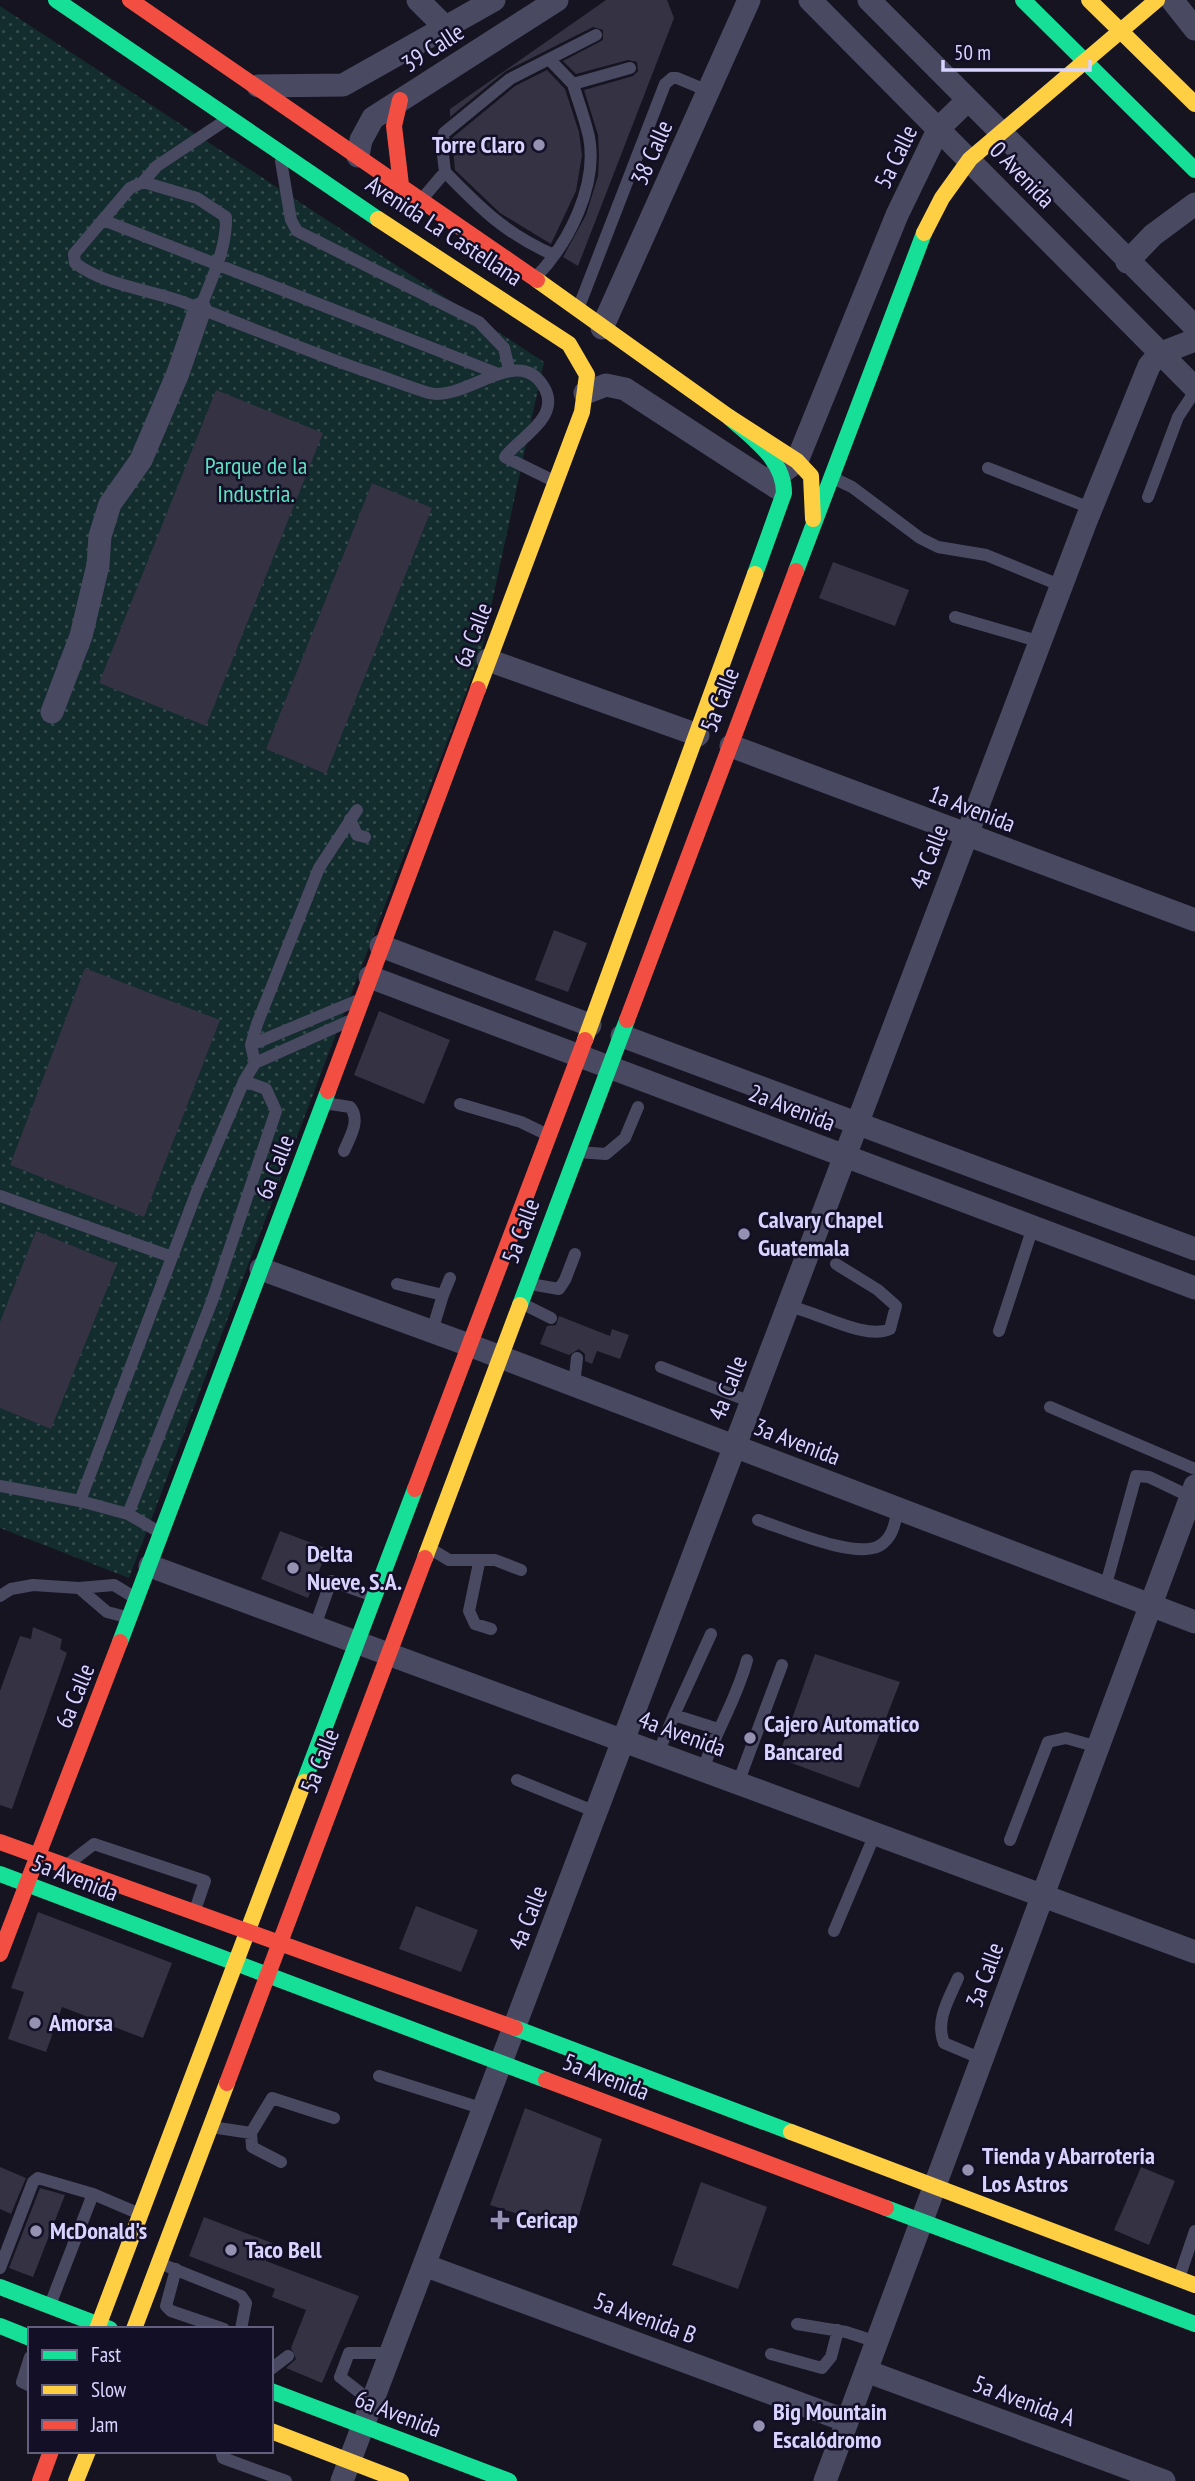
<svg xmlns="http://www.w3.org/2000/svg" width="1195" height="2481" viewBox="0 0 1195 2481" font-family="'PT Sans Narrow',sans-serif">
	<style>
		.park { fill: url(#park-dots) }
		.building { fill: #343243 }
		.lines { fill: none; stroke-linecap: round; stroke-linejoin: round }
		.lane { stroke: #4a4962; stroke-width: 12 }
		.street { stroke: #4a4962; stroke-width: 23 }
		.fast { stroke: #16e098; stroke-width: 16 }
		.slow { stroke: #ffcf43; stroke-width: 16 }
		.jam { stroke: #f24e42; stroke-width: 16 }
		.poi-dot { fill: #9591b1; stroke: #130f26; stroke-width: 2.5 }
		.labels { text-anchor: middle; stroke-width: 5; stroke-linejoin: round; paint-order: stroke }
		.street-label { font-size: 24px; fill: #d9d4ff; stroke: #130f26 }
		.poi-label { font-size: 24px; font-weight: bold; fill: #d9d4ff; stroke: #130f26; text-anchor: start }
		.park-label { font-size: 24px; fill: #5fe0c0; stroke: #130f26 }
	</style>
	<defs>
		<pattern id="park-dots" width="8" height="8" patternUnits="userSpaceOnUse" patternTransform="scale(1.75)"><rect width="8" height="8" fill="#132c2d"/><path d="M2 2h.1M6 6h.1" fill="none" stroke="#354a4c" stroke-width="1.8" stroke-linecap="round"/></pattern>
	</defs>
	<rect width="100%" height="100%" fill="#161421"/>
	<path class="park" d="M0 6 544 362 481 653 129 1578 0 1528Z"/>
	<path class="building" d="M606 0H667L674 18 578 266 563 257 586 215 598 176 599 156 598 135 584 90 633 76 638 71 637 62 628 60 576 74 563 61 603 40V30L593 27 506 71 450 117V109Z
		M547 70 565 89 579 132 582 155 576 191 551 244 500 213 455 170 452 138 515 86Z
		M216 390 323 433 206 726 99 683Z
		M372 483 432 508 326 774 266 749Z
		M833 562 909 590 895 626 819 598Z
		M554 930 587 943 568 992 535 980Z
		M85 968 220 1020 144 1217 10 1165Z
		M379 1011 450 1040 424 1104 354 1075Z
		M36 1231 117 1264 51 1429 0 1408V1322Z
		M559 1316 610 1336 612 1329 629 1335 620 1359 597 1351 592 1364 585 1361V1354L579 1349 569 1355 540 1344 547 1326 556 1325Z
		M280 1531 328 1549 308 1598 261 1579Z
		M33 1627 62 1639 60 1649 67 1653 12 1809 0 1805V1691L20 1636 31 1639Z
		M815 1654 900 1682 859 1788 778 1758Z
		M416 1906 478 1930 461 1972 399 1949Z
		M38 1912 172 1963 143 2038 62 2007 46 2052 8 2039 24 1992 11 1988Z
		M525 2108 602 2139 574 2232 490 2205Z
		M0 2167 26 2178 11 2214 0 2209Z
		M1141 2167 1175 2181 1149 2245 1114 2230Z
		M701 2182 767 2207 738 2289 672 2265Z
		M40 2188 65 2195 33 2277 9 2268Z
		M204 2217 272 2243 266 2261 359 2296 322 2383 286 2368 296 2359 291 2348 306 2310 272 2297 275 2289 189 2256Z"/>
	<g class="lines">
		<path class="lane" d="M549 59 596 35
			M281 161 291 220 297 231 479 322 504 348 509 369
			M445 172C481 209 506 234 554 255
			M143 182 157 166 226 120
			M422 199 445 172 442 146 444 133 510 79 549 59 573 84 630 68
			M103 220 496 373
			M536 277C569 243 598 185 589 137 585 119 578 101 573 84
			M200 309C211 280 227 249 226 217L197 198 143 182 130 188 74 254 75 263C104 285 146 289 180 301 245 325 308 352 374 374 392 380 411 388 429 393 467 402 520 341 545 389 560 418 519 438 505 457L556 482
			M578 309 665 84 672 78H677L708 91
			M988 468 1093 509
			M833 478 852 487 920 538 938 547 986 555 1062 586
			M1148 497 1178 417 1195 391
			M955 617 1041 642
			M350 819 357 835 365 837
			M251 1045 356 1001
			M255 1063 251 1045 257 1024 319 868 357 810
			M244 1081 266 1089 276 1111 212 1301 128 1514 80 1501 197 1191 244 1081 255 1063 349 1021
			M324 1103 350 1107C361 1120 350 1137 344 1151
			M460 1104 521 1122 548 1135
			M578 1152 606 1154 625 1138 638 1107
			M0 1196 172 1257
			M397 1284 443 1295 432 1331
			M530 1284 559 1289 565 1280 575 1254
			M443 1295 450 1278
			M523 1304 551 1318
			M787 1306C816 1311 866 1341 890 1329L896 1306 878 1290 836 1264
			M999 1331 1033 1227
			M661 1367 751 1402
			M574 1385 577 1358
			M1050 1407 1195 1469
			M0 1486 80 1501
			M128 1514 161 1533
			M758 1520C786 1529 854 1559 879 1546 893 1538 895 1523 898 1509
			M429 1548 449 1560H495L521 1570
			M479 1563 469 1611 475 1624 491 1629
			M79 1588 114 1585 137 1599
			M1105 1588 1136 1476 1149 1477 1191 1497
			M0 1596 11 1589 33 1585 79 1588 107 1612 130 1618
			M315 1626 331 1581 374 1596
			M711 1634 674 1715 718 1729
			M658 1753 674 1715
			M703 1770C715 1732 737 1699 747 1660
			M517 1780 596 1812
			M738 1783 782 1665
			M1010 1840 1048 1742 1066 1738 1098 1747
			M68 1864 94 1844 205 1881 195 1910
			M834 1931 875 1834
			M958 1978C949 1999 935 2020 944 2043L982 2059
			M379 2076 484 2109
			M211 2127 251 2133 272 2098 334 2118
			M251 2133 252 2147 281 2162
			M159 2263 241 2296 246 2303 241 2329
			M0 2268 33 2182 38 2178 93 2194 140 2214
			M176 2269 166 2306 171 2311 224 2329
			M1179 2278 1195 2231
			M50 2305 93 2194
			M797 2324 846 2332 877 2342
			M771 2354 822 2368 831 2357 838 2330
			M30 2357 22 2382 30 2386
			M271 2369 288 2356
			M372 2402 340 2377 349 2353H391
			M221 2451 223 2458 286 2481"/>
		<path class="street" d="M418 0 447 29
			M810 0 1195 388
			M869 0 1195 327
			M1172 0 1195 29
			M258 86 343 85 494 0
			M358 156 361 140 373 118 557 0
			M1127 262 1153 235 1195 204
			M602 328 749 0
			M585 393 606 385 625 389 776 487
			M765 480 781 473 797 461 897 215 939 128 968 100
			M488 660 698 735
			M52 712 81 636 98 565 100 536 110 504 141 460 178 373 200 309
			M731 746 1195 920
			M381 946 590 1025
			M370 977 1195 1288
			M622 1036 1195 1249
			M261 1269 469 1345 1195 1622
			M150 1566 1195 1952
			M424 2265 847 2421
			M866 2371 1164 2481
			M342 2481 1086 521 1149 366 1159 354 1195 340
			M825 2481 1195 1486"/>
		<path class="fast" d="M56 0 378 219
			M1023 0 1195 170
			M729 417C752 438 784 459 784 493L755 574
			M796 571 924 233
			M520 1305 627 1020
			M120 1642 328 1091
			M304 1782 415 1489
			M0 1874 546 2080
			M515 2028 791 2132
			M886 2208 1195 2324
			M0 2287 110 2329
			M0 2326 30 2338
			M271 2391 509 2481"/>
		<path class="slow" d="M1089 0 1195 104
			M378 219 569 344 587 375 582 412 478 689
			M924 233 942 198 970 159 1157 0
			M537 280 729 417 797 461 811 476 813 519
			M585 1040 755 574
			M425 1558 520 1305
			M791 2132 1195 2285
			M97 2329 304 1782
			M134 2329 227 2083
			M271 2431 401 2481
			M76 2481 88 2451"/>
		<path class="jam" d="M130 0 537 280
			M400 100 394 126 401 185
			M627 1020 796 571
			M328 1091 478 689
			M415 1489 585 1040
			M0 1842 515 2028
			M0 1954 120 1642
			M546 2080 886 2208
			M227 2083 425 1558
			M40 2481 51 2451"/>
	</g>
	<g class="poi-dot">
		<circle cx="539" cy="145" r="7"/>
		<circle cx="744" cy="1234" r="7"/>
		<circle cx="293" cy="1568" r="7"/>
		<circle cx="750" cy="1738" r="7"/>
		<circle cx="35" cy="2023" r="7"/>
		<circle cx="968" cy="2170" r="7"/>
		<path d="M496.5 2209.5h7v7h7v7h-7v7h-7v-7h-7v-7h7z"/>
		<circle cx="36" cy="2231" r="7"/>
		<circle cx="231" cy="2250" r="7"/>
		<circle cx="759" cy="2426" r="7"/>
	</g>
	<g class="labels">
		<g class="street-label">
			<text transform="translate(433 48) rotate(-33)" y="8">39 Calle</text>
			<text transform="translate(652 153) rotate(-66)" y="8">38 Calle</text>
			<text transform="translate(896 157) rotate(-64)" y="8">5a Calle</text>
			<text transform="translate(1022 175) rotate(46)" y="8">0 Avenida</text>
			<text transform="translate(444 231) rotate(33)" y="8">Avenida La Castellana</text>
			<text transform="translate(473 635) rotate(-69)" y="8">6a Calle</text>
			<text transform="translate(720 700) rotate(-69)" y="8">5a Calle</text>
			<text transform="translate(972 809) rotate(21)" y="8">1a Avenida</text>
			<text transform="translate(929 857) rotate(-69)" y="8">4a Calle</text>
			<text transform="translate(792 1108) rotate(21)" y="8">2a Avenida</text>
			<text transform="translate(275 1167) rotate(-69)" y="8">6a Calle</text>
			<text transform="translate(521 1231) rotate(-70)" y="8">5a Calle</text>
			<text transform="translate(728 1388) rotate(-69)" y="8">4a Calle</text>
			<text transform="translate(797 1442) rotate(21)" y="8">3a Avenida</text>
			<text transform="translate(75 1696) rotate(-68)" y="8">6a Calle</text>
			<text transform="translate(682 1734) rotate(20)" y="8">4a Avenida</text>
			<text transform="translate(320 1761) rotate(-69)" y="8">5a Calle</text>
			<text transform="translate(75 1878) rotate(21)" y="8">5a Avenida</text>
			<text transform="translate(528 1918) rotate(-69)" y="8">4a Calle</text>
			<text transform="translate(985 1975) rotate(-70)" y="8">3a Calle</text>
			<text transform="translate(606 2077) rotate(21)" y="8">5a Avenida</text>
			<text transform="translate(645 2318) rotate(20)" y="8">5a Avenida B</text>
			<text transform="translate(1024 2401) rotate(20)" y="8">5a Avenida A</text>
			<text transform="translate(398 2414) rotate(21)" y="8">6a Avenida</text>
		</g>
		<g class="poi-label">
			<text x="525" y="153" text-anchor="end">Torre Claro</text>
			<text x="758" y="1228">Calvary Chapel<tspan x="758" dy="28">Guatemala</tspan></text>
			<text x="307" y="1562">Delta<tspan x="307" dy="28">Nueve, S.A.</tspan></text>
			<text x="764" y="1732">Cajero Automatico<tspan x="764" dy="28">Bancared</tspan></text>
			<text x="49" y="2031">Amorsa</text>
			<text x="982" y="2164">Tienda y Abarroteria<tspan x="982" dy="28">Los Astros</tspan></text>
			<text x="516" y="2228">Cericap</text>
			<text x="50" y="2239">McDonald's</text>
			<text x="245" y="2258">Taco Bell</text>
			<text x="773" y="2420">Big Mountain<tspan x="773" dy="28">Escalódromo</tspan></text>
		</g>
		<g class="park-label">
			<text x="256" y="474">Parque de la<tspan x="256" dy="28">Industria.</tspan></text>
		</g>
	</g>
	<rect x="28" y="2327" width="245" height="126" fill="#130f26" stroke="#625e7d" stroke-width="2"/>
	<rect x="42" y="2350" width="35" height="10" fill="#16e098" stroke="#625e7d" stroke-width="2"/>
	<text x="91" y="2362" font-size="21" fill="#d9d4ff">Fast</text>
	<rect x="42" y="2385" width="35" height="10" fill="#ffcf43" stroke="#625e7d" stroke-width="2"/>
	<text x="91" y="2397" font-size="21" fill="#d9d4ff">Slow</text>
	<rect x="42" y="2420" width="35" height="10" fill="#f24e42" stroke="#625e7d" stroke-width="2"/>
	<text x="91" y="2432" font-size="21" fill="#d9d4ff">Jam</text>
	<path d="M943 60v10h147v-10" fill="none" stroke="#d9d4ff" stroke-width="3.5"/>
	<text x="954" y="60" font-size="21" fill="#d9d4ff" stroke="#130f26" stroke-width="5" paint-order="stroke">50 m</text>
</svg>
